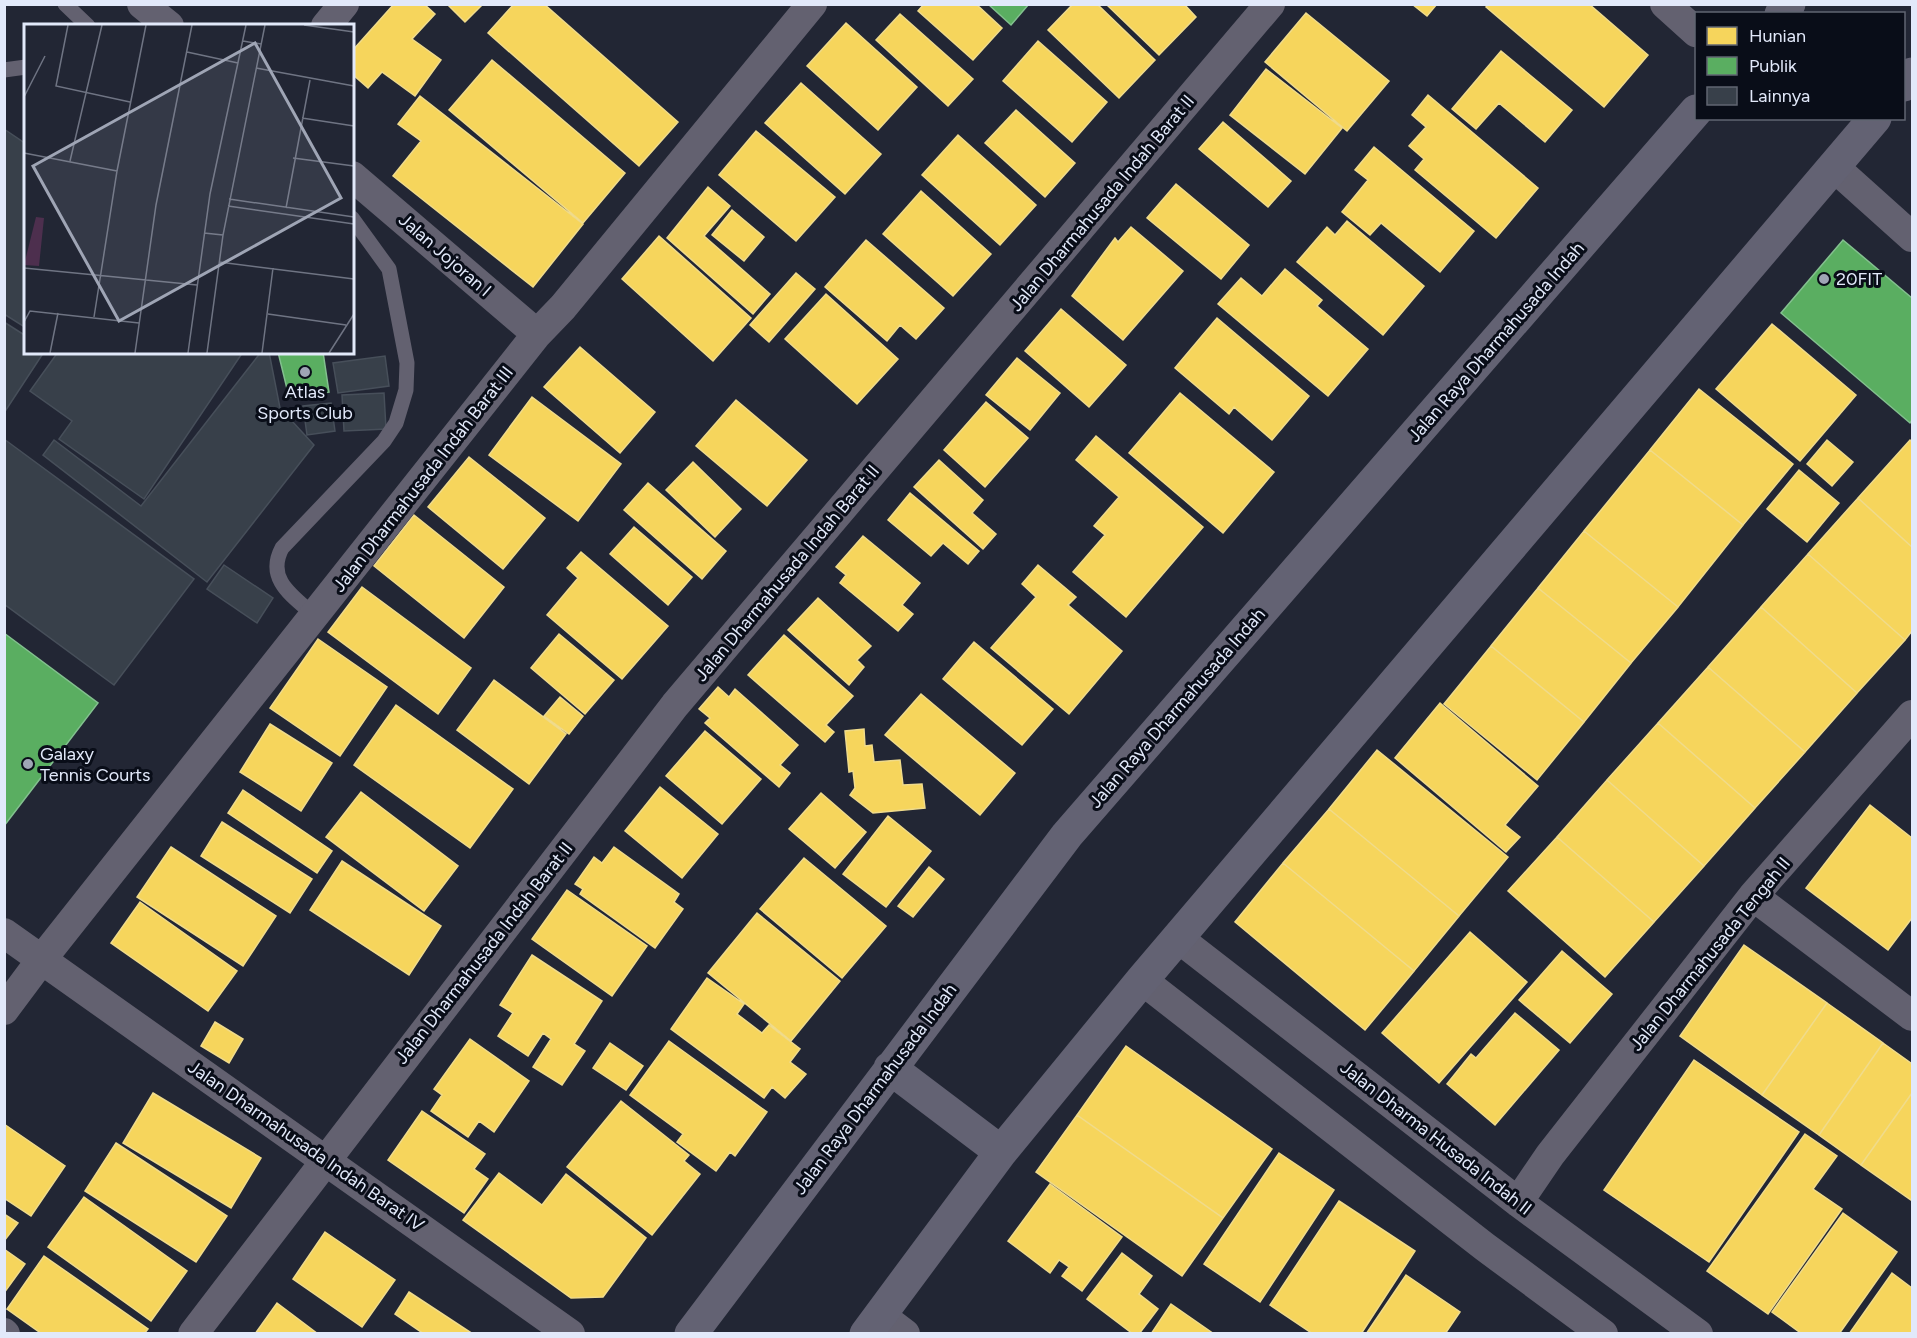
<svg xmlns="http://www.w3.org/2000/svg" width="1917" height="1338" viewBox="0 0 1917 1338" font-family="Figtree,sans-serif">
	<style>
		.homes { fill: #f6d55c; stroke: #f0db8b; stroke-width: 1.5 }
		.public { fill: #5aae61; stroke: #83c08f; stroke-width: 1.5 }
		.building { fill: #38404a; stroke: #474f5a; stroke-width: 1.5 }
		.lines { fill: none; stroke-linecap: round; stroke-linejoin: round }
		.lane { stroke: #636170; stroke-width: 15 }
		.street { stroke: #636170; stroke-width: 30 }
		.primary { stroke: #636273; stroke-width: 33 }
		.poi-dot { fill: #9fa5b5; stroke: #090d18; stroke-width: 2 }
		.labels { text-anchor: middle; stroke-width: 6; stroke-linejoin: round; paint-order: stroke }
		.street-label { font-size: 18px; fill: #e2e9fa; stroke: #090d18 }
		.poi-label { font-size: 18px; fill: #e2e9fa; stroke: #090d18; text-anchor: start }
		.inset-road { fill: none; stroke: #6f7483; stroke-width: 1.5 }
		.view { fill: #9fa5b5; fill-opacity: 0.15; stroke: #9fa5b5; stroke-width: 3 }
		.inset-edge { fill: none; stroke: #e2e9fa; stroke-width: 3 }
	</style>
	<rect width="100%" height="100%" fill="#222634"/>
	<path class="homes" d="M394 4H424L435 14 412 39 441 60 415 96 382 72 368 88 352 74V51Z
		M447 4H483L465 22Z
		M514 4H544L678 122 639 166 488 33Z
		M924 4H976L1002 28 973 60 918 11Z
		M1073 4H1097L1155 60 1119 98 1048 30Z
		M1106 4H1184L1196 17 1159 55Z
		M1412 4H1437L1427 16Z
		M1489 4H1589L1648 55 1604 107 1486 7Z
		M1306 13 1389 81 1347 131 1265 62Z
		M900 14 973 79 948 106 876 40Z
		M846 23 917 87 878 130 807 66Z
		M1038 41 1107 102 1072 142 1003 81Z
		M1501 51 1572 110 1545 142 1499 103 1476 129 1452 109Z
		M492 60 625 173 583 223 449 110Z
		M1266 69 1342 128 1305 174 1230 115Z
		M801 83 881 154 845 194 765 123Z
		M1428 95 1538 188 1496 238 1415 170 1424 159 1409 146 1426 127 1412 115Z
		M420 96 583 224 533 287 393 176 421 141 398 124Z
		M1016 110 1075 163 1045 197 985 143Z
		M1223 122 1291 181 1268 207 1199 149Z
		M756 131 835 197 796 241 719 175Z
		M958 135 1036 205 1000 245 922 175Z
		M1374 147 1474 231 1440 272 1381 223 1370 235 1342 212 1368 180 1355 170Z
		M1176 184 1249 245 1221 279 1147 218Z
		M708 187 730 206 704 236 770 294 753 314 667 238Z
		M921 191 991 254 953 296 883 234Z
		M732 210 764 237 744 261 712 235Z
		M1347 221 1424 286 1383 335 1297 262 1327 227 1335 235Z
		M1131 227 1183 271 1123 340 1072 296 1115 238 1118 242Z
		M659 236 751 318 713 361 622 279Z
		M866 240 944 308 916 339 900 325 887 341 825 287Z
		M1285 269 1322 300 1317 306 1368 349 1328 396 1218 304 1241 278 1262 296Z
		M796 273 815 289 769 342 750 325Z
		M826 294 898 359 857 404 785 339Z
		M1061 309 1126 365 1089 407 1025 351Z
		M1217 318 1309 396 1272 440 1234 407 1229 414 1175 368Z
		M1772 324 1856 395 1800 461 1716 389Z
		M580 347 655 412 620 453 544 387Z
		M1017 358 1060 393 1030 430 986 395Z
		M1699 389 1793 464 1743 525 1650 450Z
		M1180 393 1274 472 1223 533 1129 453Z
		M532 397 621 464 578 521 489 455Z
		M736 400 807 460 767 506 696 446Z
		M986 402 1028 438 985 487 944 450Z
		M1096 436 1203 527 1126 617 1073 572 1105 535 1094 526 1119 497 1076 460Z
		M1827 440 1853 462 1832 486 1807 464Z
		M1910 440 1912 442V547L1858 498Z
		M1650 450 1743 525 1678 607 1584 531Z
		M469 457 545 518 503 569 428 507Z
		M939 460 983 500 972 513 996 534 983 549 914 487Z
		M693 462 741 509 715 537 666 490Z
		M1799 470 1839 503 1807 542 1767 509Z
		M648 483 726 551 702 579 624 510Z
		M910 493 979 551 968 564 943 543 931 556 888 520Z
		M1858 498 1912 547V631L1905 640 1808 554Z
		M414 515 504 587 464 638 374 566Z
		M634 527 692 577 668 605 610 554Z
		M1584 531 1678 607 1631 663 1538 588Z
		M863 536 920 583 902 605 913 614 898 631 840 583 846 575 836 567Z
		M581 552 668 626 622 679 547 615 578 578 567 568Z
		M1808 554 1905 640 1857 693 1761 607Z
		M1038 565 1076 597 1068 605 1122 651 1069 714 991 648 1036 597 1022 584Z
		M362 587 471 668 438 714 328 632Z
		M1538 588 1631 663 1584 722 1491 646Z
		M818 598 871 646 857 660 864 667 849 685 788 630Z
		M1761 607 1857 693 1805 752 1708 667Z
		M559 634 614 680 585 714 531 668Z
		M784 635 853 696 826 725 834 732 825 742 748 675Z
		M318 639 387 687 340 756 270 708Z
		M974 642 1053 709 1022 745 943 679Z
		M1491 646 1584 722 1537 780 1444 704Z
		M1708 667 1805 752 1755 808 1658 723Z
		M494 680 566 734 529 784 457 730Z
		M718 687 729 697 735 689 798 745 780 765 790 773 779 787 705 723 710 718 699 709Z
		M921 694 1015 773 980 815 885 735Z
		M560 697 583 716 569 734 544 716Z
		M1440 703 1538 786 1505 825 1520 837 1506 852 1395 758Z
		M396 705 513 789 470 848 354 765Z
		M1658 723 1755 808 1704 866 1607 780Z
		M270 724 332 763 301 811 240 772Z
		M864 729 865 746 872 745 874 762 900 760 903 785 922 784 925 808 873 813 850 795 855 788 853 771 849 772 845 731Z
		M705 731 761 779 722 824 666 776Z
		M1377 750 1508 857 1459 916 1329 809Z
		M1607 780 1704 866 1654 922 1557 837Z
		M660 787 718 834 682 878 625 831Z
		M243 790 332 851 317 873 228 813Z
		M361 792 458 866 424 911 326 837Z
		M821 793 866 832 835 868 789 829Z
		M1870 805 1912 838V918L1888 950 1806 888Z
		M1329 809 1459 916 1414 971 1283 863Z
		M888 816 931 851 886 907 843 874Z
		M222 822 312 879 290 913 201 856Z
		M1557 837 1654 922 1605 977 1508 891Z
		M171 847 276 916 243 966 137 897Z
		M614 847 679 894 674 902 683 909 655 948 580 894 583 889 575 884 594 857 602 863Z
		M804 858 886 926 842 978 760 909Z
		M342 861 441 926 409 975 310 910Z
		M1283 863 1414 971 1365 1030 1235 922Z
		M929 867 944 879 913 917 898 906Z
		M567 890 647 946 612 996 532 939Z
		M140 902 237 971 208 1011 111 943Z
		M757 913 840 981 791 1041 708 973Z
		M1470 932 1527 982 1439 1083 1382 1033Z
		M1744 945 1827 1003 1762 1095 1680 1036Z
		M1562 951 1612 994 1570 1043 1519 1000Z
		M532 955 602 1001 574 1044 585 1051 562 1085 533 1067 551 1039 543 1033 528 1056 498 1036 513 1013 500 1005Z
		M707 978 744 1004 737 1014 762 1033 769 1025 800 1049 790 1062 806 1074 785 1098 772 1087 764 1098 671 1029Z
		M1827 1003 1883 1043 1819 1135 1762 1095Z
		M1515 1013 1559 1050 1495 1125 1447 1084 1471 1054 1476 1058Z
		M215 1022 243 1039 229 1063 201 1046Z
		M470 1039 529 1081 494 1132 479 1121 468 1137 431 1111 442 1095 434 1089Z
		M669 1041 767 1112 735 1156 730 1152 716 1171 677 1142 683 1134 630 1095Z
		M610 1043 643 1066 626 1090 593 1068Z
		M1883 1043 1912 1064V1093L1861 1165 1819 1135Z
		M1126 1046 1272 1149 1223 1218 1077 1115Z
		M1694 1060 1799 1132 1709 1262 1604 1190Z
		M153 1093 261 1158 231 1208 123 1143Z
		M1912 1093V1197L1911 1200 1861 1165Z
		M621 1101 689 1155 684 1161 700 1174 652 1235 567 1167Z
		M422 1111 485 1154 474 1169 488 1179 464 1213 388 1160Z
		M1077 1115 1223 1218 1182 1276 1036 1172Z
		M4 1124 65 1166 31 1216 4 1198Z
		M1805 1134 1837 1156 1813 1189 1842 1209 1768 1314 1707 1271Z
		M116 1143 227 1216 196 1262 85 1191Z
		M1279 1153 1334 1190 1260 1302 1204 1264Z
		M499 1173 542 1205 566 1174 646 1238 603 1297 571 1298 463 1220Z
		M1050 1184 1122 1237 1082 1291 1062 1276 1069 1267 1059 1260 1050 1273 1008 1241Z
		M84 1197 187 1271 151 1321 48 1247Z
		M1339 1201 1415 1251 1361 1334H1313L1270 1305Z
		M1843 1213 1897 1252 1839 1334H1802L1772 1312Z
		M4 1214 18 1223 4 1241Z
		M325 1232 395 1280 362 1327 293 1279Z
		M4 1249 25 1264 4 1293Z
		M1122 1253 1152 1276 1139 1294 1158 1309 1139 1334H1133L1087 1299Z
		M44 1256 148 1329 144 1334H42L7 1309Z
		M1892 1273 1912 1288V1334H1849Z
		M1406 1275 1460 1312 1445 1334H1366Z
		M409 1292 473 1334H424L395 1314Z
		M277 1303 318 1334H255Z
		M1171 1304 1214 1334H1151Z"/>
	<path class="public" d="M988 4H1029L1011 25Z
		M1843 240 1912 298V420L1910 423 1781 313Z
		M278 352H323L329 392 289 397Z
		M4 633 98 703 4 826Z"/>
	<path class="building" d="M4 129 26 144V328L4 314Z
		M4 322 26 336V352H44L4 413Z
		M58 352H243L144 499 59 439 72 421 30 391Z
		M261 352H269L280 408 314 445 207 582 43 455 54 440 141 506Z
		M385 356 389 386 338 393 333 363Z
		M384 393 386 429 344 431 342 395Z
		M331 403 335 431 307 435 303 406Z
		M4 439 194 579 114 685 4 604Z
		M224 565 273 598 257 623 207 589Z"/>
	<g class="lines">
		<path class="lane" d="M65 4 88 26
			M4 70 26 67
			M315 616C294 597 265 580 282 548L384 441 396 423 406 390 407 363 389 269 352 218"/>
		<path class="street" d="M142 4 169 26
			M1665 4 1696 32
			M326 26 344 4
			M1834 167 1912 237
			M352 176 537 334
			M1753 896 1912 1016
			M4 933 570 1334
			M1178 938 1518 1202 1698 1334
			M1142 980 1485 1247 1603 1334
			M4 1010 42 959 537 334 563 307 812 4
			M1518 1202 1550 1155 1753 896 1912 715
			M880 1315 905 1334
			M4 1333 5 1334
			M193 1334 675 705 1270 4"/>
		<path class="primary" d="M1781 14 1789 4
			M1904 85 1912 74
			M890 1068 1001 1152
			M691 1334 1067 835 1696 111
			M866 1334 1001 1152 1142 980 1875 118"/>
	</g>
	<g class="poi-dot">
		<circle cx="1824" cy="279" r="6"/>
		<circle cx="305" cy="372" r="6"/>
		<circle cx="28" cy="764" r="6"/>
	</g>
	<g class="labels">
		<g class="street-label">
			<text transform="translate(1102 203) rotate(-50)" y="6">Jalan Dharmahusada Indah Barat II</text>
			<text transform="translate(445 255) rotate(41)" y="6">Jalan Jojoran I</text>
			<text transform="translate(1496 342) rotate(-49)" y="6">Jalan Raya Dharmahusada Indah</text>
			<text transform="translate(423 479) rotate(-52)" y="6">Jalan Dharmahusada Indah Barat III</text>
			<text transform="translate(787 573) rotate(-50)" y="6">Jalan Dharmahusada Indah Barat II</text>
			<text transform="translate(1177 708) rotate(-49)" y="6">Jalan Raya Dharmahusada Indah</text>
			<text transform="translate(484 953) rotate(-52)" y="6">Jalan Dharmahusada Indah Barat II</text>
			<text transform="translate(1710 954) rotate(-51)" y="6">Jalan Dharmahusada Tengah II</text>
			<text transform="translate(875 1089) rotate(-53)" y="6">Jalan Raya Dharmahusada Indah</text>
			<text transform="translate(1436 1138) rotate(38)" y="6">Jalan Dharma Husada Indah II</text>
			<text transform="translate(306 1146) rotate(35)" y="6">Jalan Dharmahusada Indah Barat IV</text>
		</g>
		<g class="poi-label">
			<text x="1836" y="285">20FIT</text>
			<text x="305" y="398" text-anchor="middle">Atlas<tspan x="305" dy="21">Sports Club</tspan></text>
			<text x="40" y="760">Galaxy<tspan x="40" dy="21">Tennis Courts</tspan></text>
		</g>
	</g>
	<g transform="translate(24 24)">
		<rect width="330" height="330" fill="#222634"/>
		<path d="M12 193 20 194 15 242 0 241Z" fill="#4d2f4e"/>
		<path class="inset-road" d="M44 1 32 62 106 78M280 1 330 8M219 17 237 20M163 28 214 39M232 44 330 62M0 73 21 32M278 94 330 102M0 129 93 147M269 134 330 142M46 137 78 1M205 175 330 193M204 182 330 200M262 184 286 56M180 209 199 211M195 238 330 255M0 244 173 261M244 290 322 301M70 293 93 147 122 1M0 298 6 287 115 299M26 329 34 289M111 329 132 181 168 1M164 329 186 170 222 1M183 329 199 211 241 1M238 329 249 244M305 329 330 290"/>
		<path class="view" d="M231 19 317 174 95 297 9 142Z"/>
		<rect width="330" height="330" class="inset-edge"/>
	</g>
	<rect width="1917" height="1338" fill="none" stroke="#e2e9fa" stroke-width="12"/>
	<rect x="1695" y="12" width="210" height="108" fill="#090d18" stroke="#606572" stroke-width="1.5"/>
	<rect x="1707" y="27" width="30" height="18" fill="#f6d55c" stroke="#606572" stroke-width="1.5"/>
	<text x="1749" y="42" font-size="18" fill="#e2e9fa">Hunian</text>
	<rect x="1707" y="57" width="30" height="18" fill="#5aae61" stroke="#606572" stroke-width="1.5"/>
	<text x="1749" y="72" font-size="18" fill="#e2e9fa">Publik</text>
	<rect x="1707" y="87" width="30" height="18" fill="#38404a" stroke="#606572" stroke-width="1.5"/>
	<text x="1749" y="102" font-size="18" fill="#e2e9fa">Lainnya</text>
</svg>
